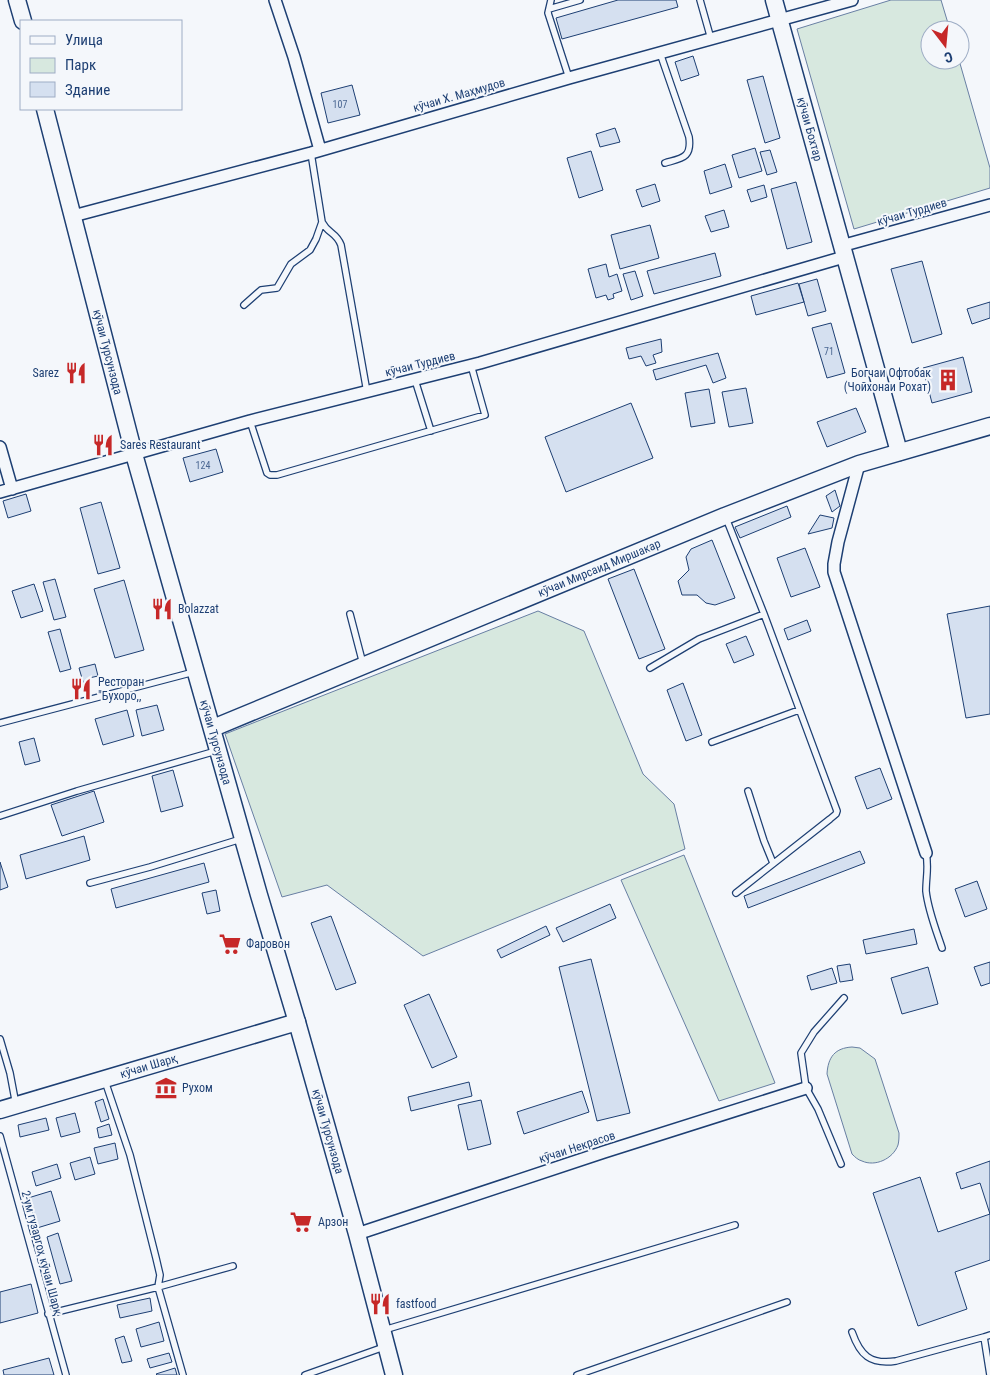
<svg xmlns="http://www.w3.org/2000/svg" width="990" height="1375" viewBox="0 0 990 1375" font-family="'Roboto Condensed',sans-serif">
	<style>
		.green { fill: #d7e8df; stroke: #687fa3 }
		.building { fill: #d5e0f0; stroke: #1d3f73 }
		.lines { fill: none; stroke-linecap: round; stroke-linejoin: round }
		.lane-casing { stroke: #1d3f73; stroke-width: 8 }
		.street-casing { stroke: #1d3f73; stroke-width: 14 }
		.secondary-casing { stroke: #1d3f73; stroke-width: 19 }
		.lane { stroke: #f4f7fb; stroke-width: 5.5 }
		.street { stroke: #f4f7fb; stroke-width: 11 }
		.secondary { stroke: #f4f7fb; stroke-width: 16 }
		.labels { text-anchor: middle; stroke-width: 4; stroke-linejoin: round; paint-order: stroke }
		.number-label { font-size: 10px; fill: #4b6792 }
		.street-label { font-size: 12px; fill: #1d3f73; stroke: #f4f7fb }
		.poi-label { font-size: 12px; fill: #1d3f73; stroke: #f4f7fb; text-anchor: start }
	</style>
	<rect width="100%" height="100%" fill="#f4f7fb"/>
	<path class="green" d="M891 0H941L950 30H930V60H959L990 168V188L854 229 797 29Z
		M538 611 584 631 643 774 674 804 685 849 423 956 327 885 282 897 225 734Z
		M684 855 775 1083 719 1101 621 880Z
		M852 1047 860 1048 875 1059 899 1133C899 1137 899 1141 898 1145 893 1159 875 1167 862 1161 858 1160 855 1157 852 1154L827 1074C828 1057 835 1048 852 1047Z"/>
	<path class="building" d="M618 0H676L678 7 562 39 556 18Z
		M693 56 699 75 681 81 675 62Z
		M763 76 780 138 765 143 747 80Z
		M352 85 360 115 328 123 321 93Z
		M615 128 620 142 600 147 596 134Z
		M755 148 762 171 739 178 732 155Z
		M770 150 777 172 767 175 760 152Z
		M591 151 603 190 579 198 567 158Z
		M725 164 732 187 710 194 704 171Z
		M796 182 812 242 787 249 771 189Z
		M655 184 660 201 642 207 636 190Z
		M764 185 767 197 751 202 747 190Z
		M724 210 729 227 711 232 705 216Z
		M650 225 659 258 620 269 611 235Z
		M715 253 721 276 654 294 647 271Z
		M922 261 942 334 912 343 891 269Z
		M606 264 609 277 617 274 622 291 613 294 614 298 608 300 606 295 596 298 588 269Z
		M635 271 643 296 631 300 623 274Z
		M817 279 826 311 808 316 799 284Z
		M798 283 804 302 756 315 751 296Z
		M990 302V318L972 324 967 309Z
		M831 323 845 373 827 378 812 328Z
		M661 339 662 352 653 355 656 363 646 366 641 356 629 359 626 348Z
		M718 353 726 378 713 383 706 365 656 380 653 370Z
		M963 357 972 392 932 403 923 368Z
		M746 388 753 423 729 427 722 392Z
		M709 389 715 423 691 427 685 393Z
		M631 403 653 458 566 492 545 437Z
		M856 408 866 432 827 447 817 422Z
		M216 449 223 472 190 482 183 458Z
		M835 490 840 506 832 512 826 496Z
		M26 494 31 511 8 518 3 501Z
		M101 502 120 568 98 574 80 508Z
		M787 506 791 517 740 538 735 527Z
		M820 515 834 518 832 528 808 534Z
		M712 540 735 598 715 605 706 603 697 595H682L678 581 689 570 686 557 691 549Z
		M805 548 820 587 791 597 777 558Z
		M634 569 665 649 639 659 608 579Z
		M55 579 66 617 54 620 43 582Z
		M124 580 144 650 115 658 94 589Z
		M34 584 43 611 21 618 12 591Z
		M990 606V714L966 718 947 614Z
		M807 620 811 631 788 640 784 629Z
		M60 629 71 669 60 672 48 632Z
		M746 636 754 655 734 663 726 644Z
		M95 664 98 676 89 678 90 683 84 685 79 668Z
		M683 683 702 735 686 741 667 690Z
		M157 705 164 730 142 736 136 710Z
		M127 710 134 736 103 745 95 719Z
		M34 738 40 761 25 765 19 742Z
		M880 768 892 799 867 809 855 777Z
		M173 770 183 806 161 812 152 776Z
		M94 791 104 822 62 836 51 805Z
		M84 836 90 860 26 879 20 855Z
		M860 851 865 863 748 908 744 896Z
		M0 862 8 887 0 890Z
		M204 863 209 882 116 908 111 889Z
		M977 881 987 909 965 917 955 889Z
		M216 890 220 911 207 914 202 893Z
		M610 904 616 918 563 942 556 928Z
		M331 916 356 983 336 990 311 923Z
		M546 926 550 935 501 958 497 950Z
		M914 929 917 944 866 954 863 940Z
		M591 959 630 1113 597 1121 559 967Z
		M990 962V983L981 986 974 967Z
		M850 964 853 980 840 982 837 966Z
		M928 967 938 1004 902 1014 891 978Z
		M832 968 837 983 811 990 807 976Z
		M429 994 457 1057 432 1068 404 1005Z
		M469 1082 472 1096 411 1111 408 1097Z
		M582 1091 589 1112 524 1134 517 1112Z
		M103 1099 109 1119 101 1122 95 1102Z
		M481 1100 491 1144 468 1150 458 1105Z
		M75 1113 80 1132 61 1137 56 1118Z
		M46 1118 49 1130 20 1137 18 1125Z
		M109 1124 112 1135 99 1138 97 1128Z
		M115 1143 118 1159 98 1164 94 1148Z
		M90 1157 95 1174 75 1180 70 1163Z
		M990 1161V1260L955 1272 967 1309 918 1326 873 1193 920 1177 938 1232 990 1214 980 1183 961 1189 956 1173Z
		M57 1164 61 1178 36 1186 32 1172Z
		M51 1191 60 1221 37 1228 28 1198Z
		M58 1233 72 1281 60 1284 47 1237Z
		M31 1284 38 1313 0 1323V1292Z
		M150 1298 152 1311 120 1318 117 1305Z
		M159 1322 164 1341 141 1347 136 1329Z
		M124 1336 132 1361 122 1363 115 1339Z
		M169 1353 172 1362 150 1368 147 1359Z
		M49 1358 54 1375H4L3 1370Z
		M175 1368 177 1375H157L156 1374Z"/>
	<g class="lines">
		<g class="lane-casing">
			<path id="lane" d="M551 0 548 13 569 78
				M700 0 711 39
				M549 9 580 0
				M660 53 689 137C692 158 682 158 665 163
				M311 153 322 222C328 234 336 232 341 245L367 392
				M244 305 261 290 277 288 291 264 310 250 316 239 322 222
				M415 380 431 431
				M250 421 267 473 270 475H277L485 415 471 365
				M726 518 764 614 837 811 836 814 830 819 736 893
				M350 614 363 664
				M650 668 699 639 764 614
				M0 723 194 672
				M712 742 799 710
				M748 791 764 841 773 863
				M0 816 77 791 216 751
				M926 853C929 867 926 877 926 891 928 910 936 930 942 948
				M90 883 150 867 241 839
				M0 1039 10 1073 16 1105
				M0 1136 66 1375
				M841 1164 818 1109 806 1088 801 1053 814 1032 844 998
				M48 1314 158 1287 160 1275 156 1258 130 1155 105 1081
				M384 1330 735 1225
				M852 1332C860 1355 870 1365 896 1361L984 1337
				M183 1375 158 1287 233 1266
				M305 1375 384 1347
				M577 1375 787 1302
				M990 1375 984 1337 990 1335"/>
		</g>
		<g class="street-casing">
			<path id="street" d="M275 0 294 57 320 150
				M73 216 311 153 569 78 852 0
				M841 246 990 205
				M0 447 12 489
				M859 464 838 542 834 564V572L926 853
				M0 492 250 421 480 363 844 257
				M357 1234 604 1152 806 1088"/>
		</g>
		<g class="secondary-casing">
			<g id="secondary">
				<path d="M17 0 23 21"/>
				<path id="s1" d="M774 0 899 452"/>
				<path id="s2" d="M45 109 134 454 259 895 297 1022 357 1234 394 1375"/>
				<path id="s3" d="M213 728 725 516 859 464 990 426"/>
				<path id="s4" d="M0 1110 297 1022"/>
			</g>
		</g>
		<use href="#lane" class="lane"/>
		<use href="#street" class="street"/>
		<use href="#secondary" class="secondary"/>
	</g>
	<defs>
		<g id="restaurant-bare" transform="scale(1.725)"><path d="M-5-6h1v4h1v-4h1v4h1v-4h1v5L-1.5 .5V6h-2V.5L-5-1ZM5-6V6H3V1.5H1.5Q1.5-4 5-6Z" fill="#c62828" stroke="#f4f7fb" stroke-width="2.5" paint-order="stroke"/></g>
		<g id="building-bare" transform="scale(1.725)"><path d="M-4-6H4V6H1V3H-1V6H-4ZM-2.5-4.3h1.7v1.8h-1.7ZM.8-4.3h1.7v1.8H.8ZM-2.5-1h1.7V.8h-1.7ZM.8-1h1.7V.8H.8Z" fill="#c62828" stroke="#f4f7fb" stroke-width="2.5" paint-order="stroke"/></g>
		<g id="supermarket-bare" transform="scale(1.725)"><path d="M-6-5.5h2.5l.6 2H6L4.5 2H-2.5L-4.4-4H-6ZM-1.5 3.2a1.3 1.3 0 1 0 .1 0ZM3 3.2a1.3 1.3 0 1 0 .1 0Z" fill="#c62828" stroke="#f4f7fb" stroke-width="2.5" paint-order="stroke"/></g>
		<g id="museum-bare" transform="scale(1.725)"><path d="M0-6L6-3V-2H-6V-3ZM-5-1h2V3h-2ZM-1-1h2V3h-2ZM3-1h2V3H3ZM-6 4H6V6H-6Z" fill="#c62828" stroke="#f4f7fb" stroke-width="2.5" paint-order="stroke"/></g>
	</defs>
	<g fill-rule="evenodd">
		<use href="#restaurant-bare" x="76" y="373"/>
		<use href="#building-bare" x="948" y="380"/>
		<use href="#restaurant-bare" x="103" y="445"/>
		<use href="#restaurant-bare" x="162" y="609"/>
		<use href="#restaurant-bare" x="81" y="689"/>
		<use href="#supermarket-bare" x="230" y="944"/>
		<use href="#museum-bare" x="166" y="1088"/>
		<use href="#supermarket-bare" x="301" y="1222"/>
		<use href="#restaurant-bare" x="380" y="1304"/>
	</g>
	<g class="labels">
		<g class="number-label">
			<text x="340" y="108">107</text>
			<text x="829" y="355">71</text>
			<text x="203" y="469">124</text>
		</g>
		<g class="street-label">
			<text transform="translate(459 95) rotate(-16)" y="4">кӯчаи Х. Маҳмудов</text>
			<text dy="4" stroke="none"><textPath href="#s1" startOffset="134">кӯчаи Бохтар</textPath></text>
			<text transform="translate(912 212) rotate(-16)" y="4">кӯчаи Турдиев</text>
			<text dy="4" stroke="none"><textPath href="#s2" startOffset="251">кӯчаи Турсунзода</textPath></text>
			<text transform="translate(420 364) rotate(-14)" y="4">кӯчаи Турдиев</text>
			<text dy="4" stroke="none"><textPath href="#s3" startOffset="418">кӯчаи Мирсаид Миршакар</textPath></text>
			<text dy="4" stroke="none"><textPath href="#s2" startOffset="656">кӯчаи Турсунзода</textPath></text>
			<text dy="4" stroke="none"><textPath href="#s4" startOffset="155">кӯчаи Шарқ</textPath></text>
			<text dy="4" stroke="none"><textPath href="#s2" startOffset="1061">кӯчаи Турсунзода</textPath></text>
			<text transform="translate(577 1147) rotate(-18)" y="4">кӯчаи Некрасов</text>
			<text transform="translate(42 1253) rotate(75)" y="4">2-ум гузаргоҳ кӯчаи Шарқ</text>
		</g>
		<g class="poi-label">
			<text x="59" y="377" text-anchor="end">Sarez</text>
			<text x="931" y="377" text-anchor="end">Богчаи Офтобак<tspan x="931" dy="14">(Чойхонаи Рохат)</tspan></text>
			<text x="120" y="449">Sares Restaurant</text>
			<text x="178" y="613">Bolazzat</text>
			<text x="98" y="686">Ресторан<tspan x="98" dy="14">"Бухоро,,</tspan></text>
			<text x="246" y="948">Фаровон</text>
			<text x="182" y="1092">Рухом</text>
			<text x="318" y="1226">Арзон</text>
			<text x="396" y="1308">fastfood</text>
		</g>
	</g>
	<rect x="20" y="20" width="162" height="90" fill="#f4f7fb" stroke="#9eadc5"/>
	<rect x="30" y="36" width="25" height="8" fill="#f4f7fb" stroke="#9eadc5"/>
	<text x="65" y="45" font-size="15" fill="#1d3f73">Улица</text>
	<rect x="30" y="58" width="25" height="15" fill="#d7e8df" stroke="#9eadc5"/>
	<text x="65" y="70" font-size="15" fill="#1d3f73">Парк</text>
	<rect x="30" y="82" width="25" height="15" fill="#d5e0f0" stroke="#9eadc5"/>
	<text x="65" y="95" font-size="15" fill="#1d3f73">Здание</text>
	<g transform="translate(945 45) rotate(164)"><circle r="24" fill="#f4f7fb" stroke="#9eadc5"/>
	<path d="M0-4L9 19L0 12L-9 19Z" fill="#c62828"/>
	<text y="-8" font-size="14" font-weight="bold" text-anchor="middle" fill="#1d3f73">С</text>
	</g>
</svg>
